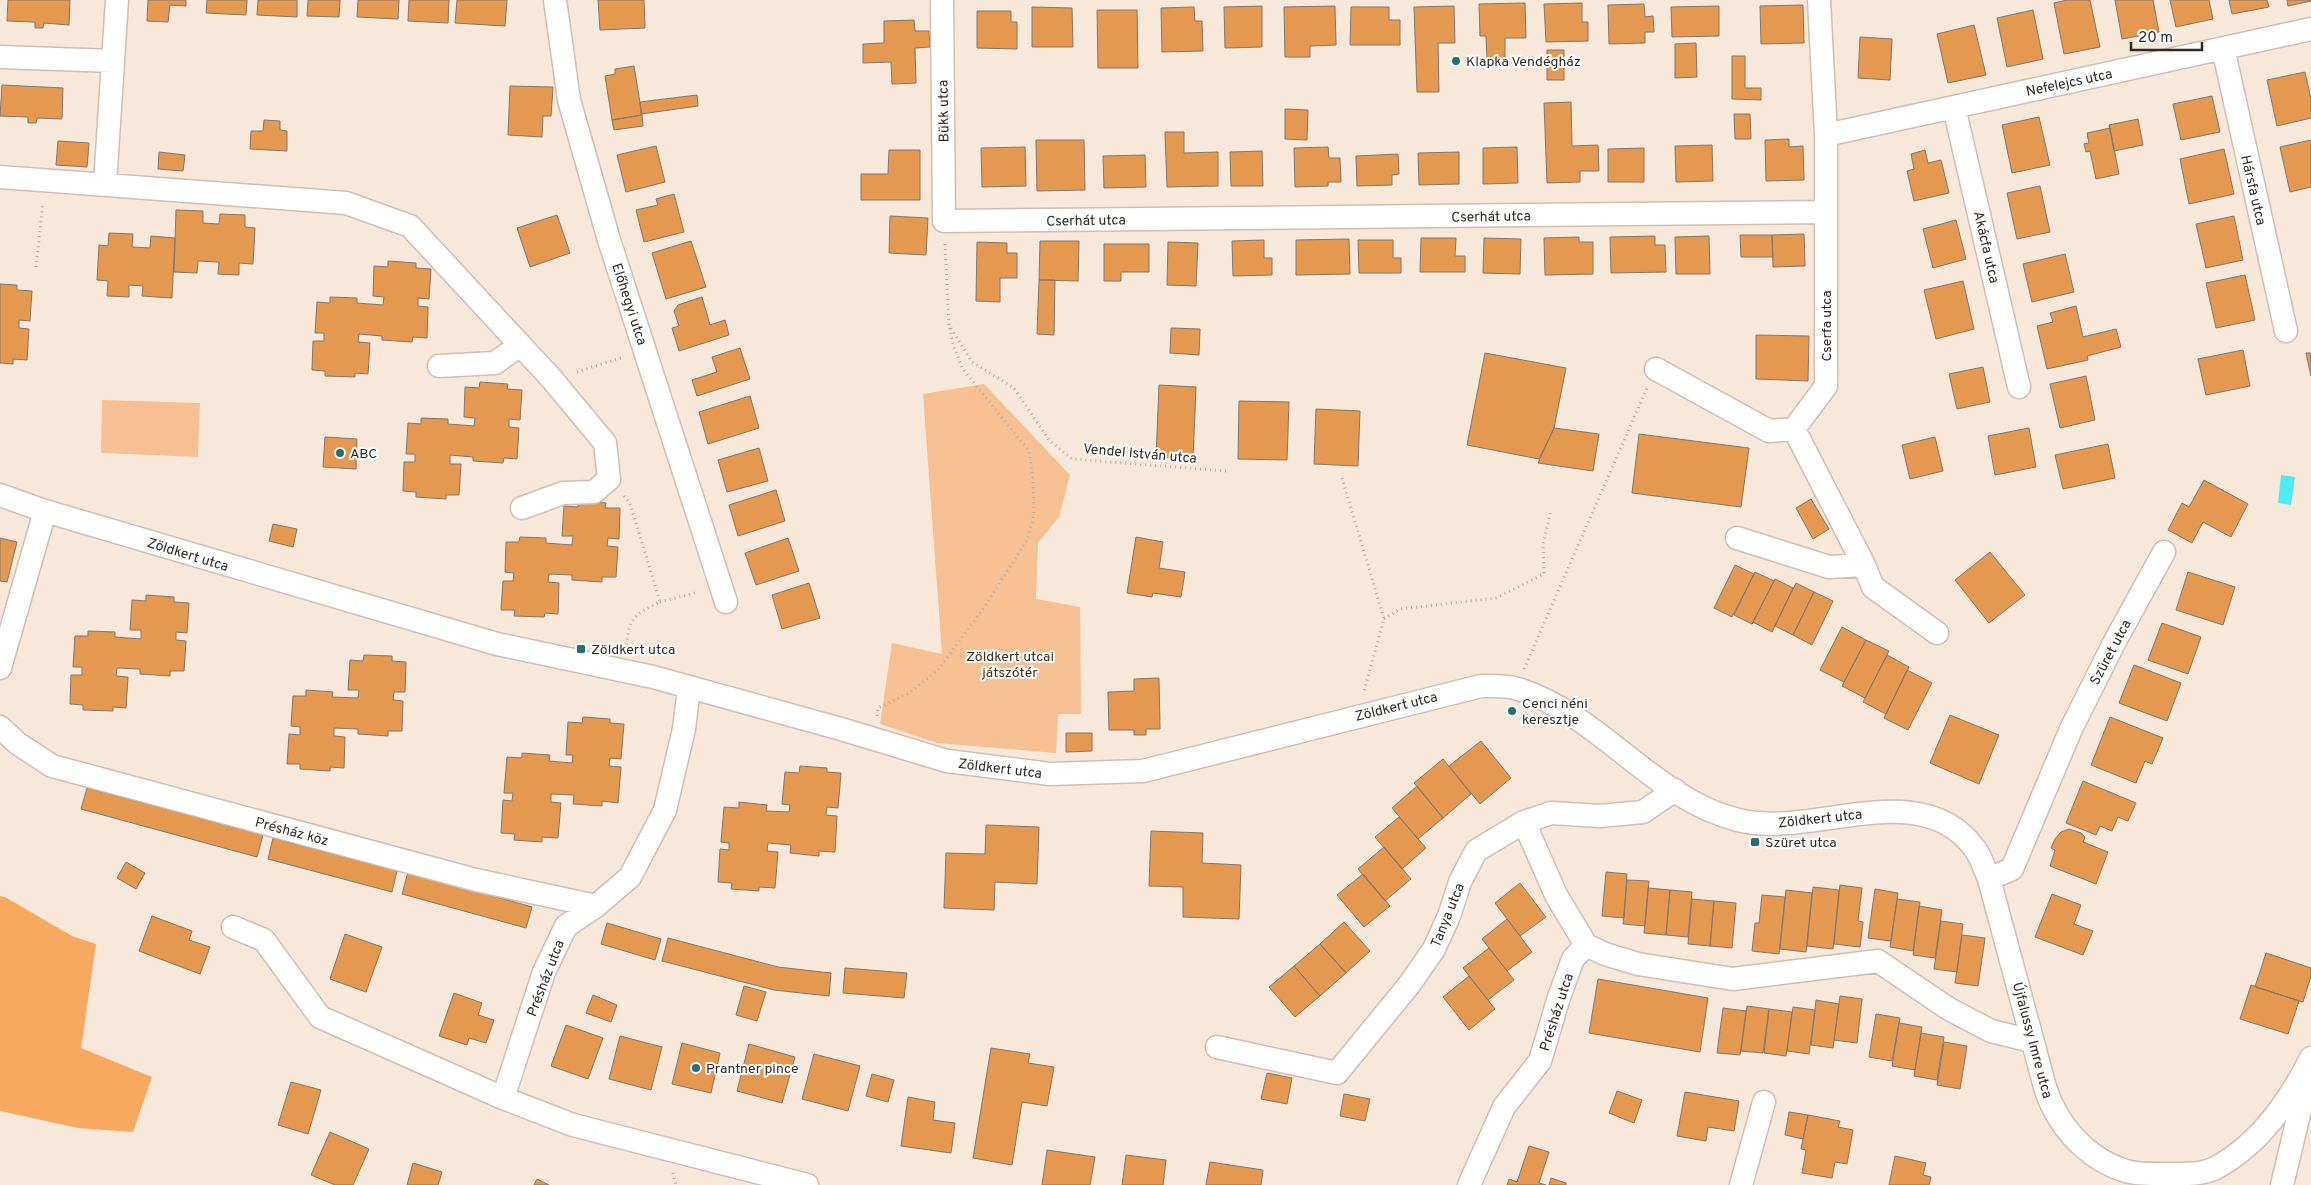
<svg xmlns="http://www.w3.org/2000/svg" width="2311" height="1185" viewBox="0 0 2311 1185" font-family="Overpass,sans-serif">
	<style>
		.green { fill: #f6c092 }
		.forest { fill: #f8a960 }
		.water { fill: #4debf4 }
		.building { fill: #e5984f; stroke: #84766a }
		.lines { fill: none; stroke-linecap: round; stroke-linejoin: round }
		.street-casing { stroke: #cfbfb2; stroke-width: 25 }
		.path { stroke: #b8aba0; stroke-width: 3; stroke-dasharray: 1 4; stroke-linecap: butt }
		.street { stroke: #fff; stroke-width: 22 }
		.poi-dot { fill: #257075; stroke: #fff; stroke-width: 2 }
		.labels { text-anchor: middle; stroke-width: 4; stroke-linejoin: round; paint-order: stroke }
		.poi-label { font-size: 14px; fill: #302a25; stroke: #fff; text-anchor: start }
		.street-label { font-size: 14px; fill: #302a25; stroke: #fff }
		.park-label { font-size: 14px; fill: #4b2c0c; stroke: #fff }
	</style>
	<rect width="100%" height="100%" fill="#f8e8da"/>
	<path class="green" d="M984 384 1070 475 1059 517 1038 543 1036 599 1080 607 1081 714H1058L1056 753 937 743 880 724 892 643 942 654 923 394Z
		M102 400 200 403 198 457 101 453Z"/>
	<path class="forest" d="M0 896 5 897 72 936 96 944 81 1048 152 1077 133 1132 78 1128 0 1111Z"/>
	<path class="water" d="M2281 475 2295 477 2291 505 2278 503Z"/>
	<path class="building" d="M8 0H70L69 25 44 23 43 28H35V22L7 21Z
		M148 0H186V6L170 5 168 22 147 21Z
		M207 0H247L246 15 206 13Z
		M258 0H297V17L257 15Z
		M308 0H340L339 17 307 16Z
		M358 0H399L398 19 357 17Z
		M409 0H449L448 23 408 21Z
		M457 0H507L505 26 455 23Z
		M598 0H644L645 28 600 30Z
		M2067 0H2090L2100 47 2064 54 2054 3Z
		M2115 0H2153L2159 32 2122 39Z
		M2170 0H2209L2213 19 2176 27Z
		M2229 0H2267L2269 7 2232 14Z
		M2287 0H2311V1L2288 6Z
		M1525 3 1526 38H1505V61H1487L1486 36H1480L1479 4Z
		M1582 3V22H1588V41L1546 42 1544 4Z
		M1644 4 1645 17 1653 16 1654 32H1645V43L1609 44 1608 5Z
		M1803 5 1804 43 1761 44 1760 6Z
		M1262 6V47L1225 48 1224 7Z
		M1335 6 1336 45 1310 46V57H1285L1284 7Z
		M1454 6 1455 43H1438L1439 92H1417L1414 7Z
		M1719 6V36L1672 37 1671 7Z
		M1032 7 1072 8 1073 47H1032Z
		M1194 7 1195 21H1202L1203 51 1162 52 1161 8Z
		M1351 7H1389V20H1400V45H1350Z
		M1097 10H1137L1138 68H1098Z
		M2033 10 2043 59 2007 67 1997 18Z
		M977 11H1011V22H1017V49L977 48Z
		M914 20 915 31H929L930 47 915 48 916 83 892 84 891 62 863 63V44L884 43V21Z
		M1974 25 1986 75 1948 83 1937 34Z
		M1860 37 1892 39 1890 80 1858 78Z
		M1696 43 1697 77 1675 78V44Z
		M1547 50H1564V80H1547Z
		M1732 56H1745V88H1761V100L1732 99Z
		M634 66 642 115 612 120 605 76 615 74V69Z
		M2305 72 2311 99V118L2277 126 2267 80Z
		M2 85 63 88 62 119 37 118 36 123H28V117L0 116Z
		M510 86 553 87 551 116H543L542 137 508 135Z
		M697 95 698 106 641 114 640 102Z
		M2212 96 2220 132 2181 140 2173 104Z
		M1571 102 1572 146 1598 145 1599 171H1580V182L1547 183 1544 103Z
		M1285 109 1308 110 1307 140 1285 139Z
		M1734 114H1750L1751 139H1735Z
		M642 115 643 126 614 130 612 120Z
		M2039 117 2050 165 2012 173 2002 125Z
		M2138 119 2143 145 2114 151 2109 125Z
		M264 120 280 121V130L287 131V151L250 149 251 131H263Z
		M2110 128 2119 174 2096 179 2090 151 2086 152 2084 144 2089 143 2087 133Z
		M1165 132H1184V153L1218 152V186L1167 187Z
		M1789 139V147L1803 146 1804 180 1766 181 1765 140Z
		M1036 140H1084L1085 190 1037 191Z
		M2311 140V187L2290 192 2280 147Z
		M58 141 89 143 87 167 56 165Z
		M1712 145 1713 181 1676 182 1675 146Z
		M656 146 665 182 626 192 617 155Z
		M1025 147 1026 186 982 187 981 148Z
		M1328 147 1329 158H1340L1341 182H1328V186L1295 187 1294 148Z
		M1517 147 1518 183 1483 184V148Z
		M1644 148V182H1608V149Z
		M2224 149 2234 194 2189 204 2180 159Z
		M889 150H920V200H861V174H888Z
		M1925 150 1928 163 1941 160 1949 193 1914 201 1907 171 1914 169 1911 154Z
		M1262 151 1263 186H1231L1230 152Z
		M159 152 185 155 183 171 158 169Z
		M1459 152V184L1419 185 1418 153Z
		M1398 154 1399 174 1392 175V185L1357 186 1356 156Z
		M1145 155 1146 187 1104 188 1103 156Z
		M2040 186 2050 232 2017 239 2007 193Z
		M674 194 684 232 644 242 636 210 658 205 656 199Z
		M176 210 203 211V223L219 224 220 214 245 215V227L255 228 253 264 239 263V275L218 274 219 262 198 261 197 273 174 272Z
		M557 215 570 253 530 267 517 228Z
		M890 216 928 218 926 255 889 253Z
		M2234 216 2243 260 2206 268 2196 224Z
		M1956 220 1966 259 1933 268 1923 229Z
		M109 233 133 234 132 247 150 248 151 236 175 238 172 298 142 296 143 286 129 285V297L107 296 108 281 97 280 99 245 108 246Z
		M1804 234 1805 266 1773 267 1772 235Z
		M1740 235H1772L1773 257H1741Z
		M1655 236V245H1665L1666 272 1611 273 1610 237Z
		M1709 236 1710 274H1676L1675 237Z
		M1579 237V242H1593V274L1545 275 1544 238Z
		M1421 238H1456L1455 256H1465V272H1420Z
		M1484 238 1521 239 1520 274 1483 273Z
		M1349 239 1350 274 1296 275V240Z
		M1264 240V258H1272V275L1233 276 1232 241Z
		M1358 240H1393V258H1401V273H1359Z
		M691 241 706 287 666 299 652 253Z
		M1040 241H1079L1078 281 1039 280Z
		M977 242 1007 243V253H1017V278H1000V302L976 301Z
		M1168 242 1198 243 1196 286 1167 285Z
		M1104 244H1149V272H1121V281H1104Z
		M2065 254 2074 292 2032 302 2023 264Z
		M388 261 416 263V268L431 269 429 299 418 298V306L428 307 427 338 413 337 412 342 382 340V336L359 334 358 342 370 343 368 374 355 373V377L325 376V371L312 370 313 341H324V333H315L317 302 330 303V297L357 298V303L383 305 384 297 373 296 374 266 388 267Z
		M2245 275 2255 320 2216 328 2206 283Z
		M1039 280H1055L1054 335 1037 334Z
		M1963 281 1974 329 1936 339 1924 290Z
		M0 284 17 285V290L32 291 30 321 19 320V328L29 329 27 360 13 359V364L0 363Z
		M702 297 710 325 725 320 729 335 679 351 672 328 679 326 674 311 678 305Z
		M2076 306 2083 337 2116 329 2121 347 2087 356 2088 360 2047 369 2037 326 2053 322 2050 313Z
		M1171 328 1200 329 1199 355 1170 353Z
		M1756 335 1809 336 1808 381 1756 379Z
		M740 348 750 379 697 396 692 380 717 372 712 357Z
		M2243 350 2250 386 2206 395 2198 359Z
		M1485 353 1566 368 1554 428 1539 459 1467 445Z
		M2306 353H2311V376Z
		M1983 367 1990 402 1957 409 1949 374Z
		M2086 376 2095 420 2060 428 2050 384Z
		M480 382 508 384 507 389 522 390 520 420 509 419V427L519 428 517 459 504 458 503 463 473 461V457L450 455V464H461L459 495H446V499L416 497V492L403 491 404 462H415V454H406L408 423 421 424V418L448 419V424L474 426 475 418 464 417 465 387 479 388Z
		M1159 385 1196 387 1193 459 1156 457Z
		M750 396 759 428 708 444 699 412Z
		M1239 401 1289 402 1287 460 1238 459Z
		M1316 409 1360 411 1358 466 1314 464Z
		M1554 428 1599 434 1593 471 1538 463Z
		M2029 428 2036 467 1995 475 1988 436Z
		M1639 434 1749 448 1741 507 1632 493Z
		M325 437 357 439 356 469 323 467Z
		M1935 437 1943 471 1910 479 1902 445Z
		M2108 444 2115 478 2063 489 2055 455Z
		M759 448 768 481 727 492 718 460Z
		M2204 480 2248 504 2231 537 2203 522 2192 543 2168 530 2182 503 2189 507Z
		M776 490 785 521 738 536 729 505Z
		M1811 499 1829 529 1813 539 1796 508Z
		M578 501 606 503 605 508H620L619 539 608 538 607 546 618 547 616 577H602V582L572 580V575L549 574 548 582 559 583 558 614 545 613 544 617 514 616 515 610H501L503 581H513L514 573 505 572 506 542H519L520 537 546 538V543L572 545 573 536H562L564 506 578 507Z
		M273 524 297 529 293 547 269 541Z
		M1136 537 1163 542 1159 568 1185 572 1181 597 1153 593 1152 597 1127 593Z
		M0 538 17 542 7 582 0 581Z
		M788 538 799 571 756 585 745 553Z
		M1990 552 2025 595 1989 623 1955 580Z
		M1735 565 1754 574 1732 617 1714 608Z
		M1755 572 1774 581 1752 624 1734 615Z
		M2188 572 2235 587 2223 625 2176 610Z
		M1775 579 1793 588 1772 632 1753 622Z
		M809 583 820 618 782 629 772 595Z
		M1796 583 1814 592 1793 635 1775 626Z
		M1814 592 1833 601 1812 645 1793 635Z
		M146 595 174 597V602L189 603 187 633 176 632V640L186 641 184 671H170V676L140 674V669L117 668 116 676 128 677 126 708 113 707V711L83 710V705L70 704 71 675H82V667H73L75 636H88V631L115 632V637L141 639V630H130L132 600 146 601Z
		M2162 623 2201 637 2188 674 2148 660Z
		M1842 627 1866 640 1844 682 1820 670Z
		M1866 640 1889 651 1865 698 1842 686Z
		M364 655 392 656V661L406 662 405 692H394L393 700 403 701 402 731H388V736L358 734V729L334 728V736L345 737 344 768 330 767V771L300 769V764H287L289 734 300 735V727L291 726 293 696H306V690L333 692 332 697 358 698 359 690H348L350 660 363 661Z
		M1887 655 1909 667 1886 714 1863 702Z
		M2134 665 2181 683 2167 721 2119 703Z
		M1907 670 1932 683 1908 730 1884 718Z
		M1159 678 1160 729H1146V735H1134V730H1109L1108 692 1134 691V679Z
		M1950 715 1999 735 1979 784 1930 763Z
		M583 717 610 719V723L624 724 621 759 610 758 609 766 621 767 618 803 602 801V806L573 804 574 795 551 794V802L561 803 558 838 542 837V842L514 840 515 834 501 833 503 800 512 801 513 793H504L507 757 522 758V753L550 755 549 761 572 763 573 755H566L568 722 582 723Z
		M2110 717 2163 738 2152 764 2145 761 2136 783 2091 765Z
		M1066 733H1092V751L1066 752Z
		M1481 741 1511 778 1480 804 1449 766Z
		M1443 759 1471 794 1443 818 1414 783Z
		M800 766 827 768V772L841 773 838 808 827 807 826 815 837 816 835 852 819 851V856L790 853 791 845 768 843 767 851 778 852 775 888 759 887V891L731 889 732 883 718 882 720 849 729 850V843L721 842 724 807 739 808V802L767 805 766 811 789 812 790 805 782 804 785 772 799 773Z
		M2083 781 2136 803 2128 821 2118 817 2112 831 2100 826 2096 835 2066 823Z
		M1417 786 1443 818 1418 839 1392 808Z
		M87 788 263 835 257 857 81 809Z
		M1399 817 1426 848 1402 869 1375 837Z
		M986 825 1039 827 1037 884 995 882 994 910 944 908 946 853 985 854Z
		M2069 829 2081 833 2085 837 2083 842 2108 852 2096 884 2050 866 2055 850 2051 848 2055 839 2061 832Z
		M1151 831 1203 833 1202 863 1241 865 1239 919 1183 917V887L1149 886Z
		M273 838 397 871 392 892 268 859Z
		M1384 847 1411 879 1385 901 1358 869Z
		M126 862 145 873 136 889 117 878Z
		M408 872 532 907 526 928 402 894Z
		M1606 872 1627 874 1624 918 1602 916Z
		M1363 874 1390 906 1364 927 1337 895Z
		M1627 880 1649 881 1645 926 1623 924Z
		M1520 883 1546 917 1520 936 1495 903Z
		M1840 885 1862 888 1858 921 1863 922 1860 947 1834 944Z
		M1813 887 1839 890 1833 949 1807 946Z
		M1648 888 1670 890 1666 935 1644 933Z
		M1875 889 1898 893 1891 941 1868 938Z
		M1670 890 1692 892 1688 937 1666 935Z
		M1786 890 1812 893 1806 952 1780 949Z
		M2052 894 2081 905 2074 924 2093 931 2083 955 2035 937Z
		M1762 895 1785 897 1779 954 1752 951 1755 923H1759Z
		M1692 899 1714 901 1710 946 1688 944Z
		M1897 899 1920 902 1913 951 1890 947Z
		M1714 901 1736 903 1732 948 1710 946Z
		M1919 906 1942 910 1935 958 1913 955Z
		M152 916 192 931 189 940 210 947 200 974 139 951Z
		M1507 919 1532 952 1507 971 1482 939Z
		M1941 921 1963 924 1957 972 1934 969Z
		M1344 922 1370 951 1346 973 1320 944Z
		M607 923 661 939 655 960 601 944Z
		M345 934 382 947 366 992 330 979Z
		M1962 935 1985 938 1978 986 1955 983Z
		M668 938 778 967 831 973 829 996 774 990 662 961Z
		M1320 944 1346 973 1320 996 1294 966Z
		M1489 948 1514 980 1488 1000 1463 968Z
		M2266 953 2311 968V976L2303 1002 2255 987Z
		M1294 966 1320 996 1295 1017 1269 987Z
		M845 968 907 973 904 998 843 993Z
		M1469 976 1495 1009 1469 1030 1443 997Z
		M1598 979 1708 998 1700 1052 1589 1033Z
		M2251 985 2299 1001 2288 1034 2240 1019Z
		M744 986 766 992 757 1021 736 1015Z
		M454 993 482 1003 478 1015 494 1020 486 1043 469 1038 467 1045 439 1036Z
		M593 995 617 1005 611 1022 586 1013Z
		M1840 996 1862 999 1857 1043 1834 1040Z
		M1816 1000 1839 1004 1833 1048 1811 1045Z
		M1747 1006 1769 1009 1763 1053 1741 1051Z
		M1793 1007 1815 1010 1809 1054 1787 1051Z
		M1723 1008 1746 1011 1740 1055 1717 1053Z
		M1769 1009 1792 1012 1786 1056 1764 1053Z
		M1876 1014 1900 1018 1892 1061 1869 1057Z
		M1899 1023 1922 1027 1915 1070 1892 1066Z
		M566 1025 603 1038 588 1079 551 1066Z
		M1921 1033 1944 1037 1937 1080 1914 1076Z
		M620 1036 662 1047 651 1090 609 1079Z
		M1944 1042 1967 1046 1960 1089 1937 1085Z
		M682 1043 720 1053 711 1093 672 1084Z
		M749 1044 795 1057 782 1103 737 1091Z
		M991 1048 1030 1054 1028 1063 1054 1067 1047 1106 1022 1102 1012 1165 973 1158Z
		M814 1054 860 1066 848 1111 802 1099Z
		M1267 1073 1292 1078 1287 1104 1261 1099Z
		M872 1074 894 1080 888 1102 866 1096Z
		M291 1082 321 1090 308 1134 278 1125Z
		M1617 1091 1642 1100 1634 1123 1609 1113Z
		M1685 1092 1739 1101 1734 1131 1708 1127 1706 1141 1677 1136Z
		M1344 1094 1370 1099 1365 1121 1340 1116Z
		M908 1097 935 1102 933 1120 955 1123 951 1153 901 1146Z
		M1789 1112 1808 1115 1803 1139 1785 1135Z
		M1808 1115 1840 1121 1838 1127 1853 1130 1847 1164 1835 1162 1832 1178 1802 1173 1806 1150 1801 1149Z
		M330 1132 369 1149 353 1185H335L311 1175Z
		M1529 1146 1549 1152 1539 1183 1546 1185H1507L1509 1179 1517 1182Z
		M1047 1150 1095 1157 1090 1185H1042Z
		M1126 1155 1166 1160 1163 1185H1122Z
		M1895 1156 1926 1163 1923 1175 1931 1177 1929 1185H1889Z
		M1210 1162 1263 1170 1261 1185H1206Z
		M413 1163 442 1172 438 1185H407Z
		M1551 1178 1566 1183V1185H1549Z
		M537 1179 549 1185H534Z"/>
	<g class="lines">
		<g class="street-casing">
			<path id="street" d="M555 0 569 100 609 240 726 602
				M942 0 944 221 1826 212V135L1819 0
				M2223 48 2286 331
				M0 57 113 61
				M1954 107 2019 387
				M1826 135 2311 29
				M0 177 346 203 410 226 551 378 605 443 609 479 594 492 563 493 522 508
				M105 184 117 0
				M1826 212V386L1794 429 1864 565 1873 587 1937 633
				M439 366 495 363 520 345
				M1656 369 1769 431 1794 429
				M0 495 45 511 497 644 653 677 841 729 947 761 1050 774 1143 771 1481 686C1492 686 1507 685 1518 689 1601 715 1653 799 1738 820 1812 839 1921 774 1975 849 1981 857 1985 870 1989 879L2045 1087C2057 1126 2087 1159 2126 1171 2139 1175 2157 1174 2171 1174 2188 1174 2204 1175 2219 1166 2260 1143 2290 1100 2311 1058
				M1737 538 1829 567 1864 565
				M0 668 45 511
				M0 727 17 743 52 766 476 880 596 906
				M1524 822 1556 895 1586 945 1605 954 1638 964 1733 979 1878 961 1949 1009 1991 1031 2032 1041
				M1989 879 2012 869 2071 729 2114 643 2164 552
				M233 927 264 940 320 1017 503 1098 573 1125 807 1185
				M1217 1047 1337 1073 1409 985 1434 949 1449 916 1460 882 1476 851 1524 822 1551 813 1600 816 1643 812 1675 790
				M503 1098 544 972 566 926 596 906 630 877 665 810 684 729 689 688
				M1469 1185 1504 1107 1540 1061 1559 997 1573 959 1586 945
				M1741 1185 1764 1102
				M2282 1185 2300 1110 2306 1074"/>
		</g>
		<path class="path" d="M945 244 949 325 972 362 1014 388 1049 440 1072 459 1226 471
			M36 267 43 203
			M577 372 623 357
			M1342 478 1384 619 1364 691
			M624 496 629 502 636 523 660 602C632 615 629 619 626 649
			M660 602 698 592
			M1384 619 1400 609 1496 598 1544 574 1543 545 1551 509
			M1524 669 1647 388
			M877 716 878 708 909 693 938 670 983 609 1027 540 1034 514 1033 480 1029 451 962 368 953 344 949 325
			M673 1173 676 1185"/>
		<use href="#street" class="street"/>
	</g>
	<g class="poi-dot">
		<circle cx="1456" cy="61" r="5"/>
		<circle cx="340" cy="453" r="5"/>
		<rect x="576" y="644" width="10" height="10" rx="2.5"/>
		<circle cx="1512" cy="711" r="5"/>
		<rect x="1750" y="837" width="10" height="10" rx="2.5"/>
		<circle cx="696" cy="1068" r="5"/>
	</g>
	<g class="labels">
		<g class="poi-label">
			<text x="1466" y="66">Klapka Vendégház</text>
			<text x="350" y="458">ABC</text>
			<text x="591" y="654">Zöldkert utca</text>
			<text x="1522" y="708">Cenci néni<tspan x="1522" dy="16">keresztje</tspan></text>
			<text x="1765" y="847">Szüret utca</text>
			<text x="706" y="1073">Prantner pince</text>
		</g>
		<g class="street-label">
			<text transform="translate(2069 82) rotate(-12)" y="5">Nefelejcs utca</text>
			<text transform="translate(943 111) rotate(-91)" y="5">Bükk utca</text>
			<text transform="translate(2254 190) rotate(77)" y="5">Hársfa utca</text>
			<text transform="translate(1491 216) rotate(-1)" y="5">Cserhát utca</text>
			<text transform="translate(1086 220) rotate(-1)" y="5">Cserhát utca</text>
			<text transform="translate(1987 247) rotate(77)" y="5">Akácfa utca</text>
			<text transform="translate(630 304) rotate(72)" y="5">Előhegyi utca</text>
			<text transform="translate(1826 326) rotate(-90)" y="5">Cserfa utca</text>
			<text transform="translate(1140 453) rotate(5)" y="5">Vendel István utca</text>
			<text transform="translate(188 554) rotate(17)" y="5">Zöldkert utca</text>
			<text transform="translate(2110 652) rotate(-62)" y="5">Szüret utca</text>
			<text transform="translate(1396 706) rotate(-14)" y="5">Zöldkert utca</text>
			<text transform="translate(1000 768) rotate(7)" y="5">Zöldkert utca</text>
			<text transform="translate(1820 818) rotate(-6)" y="5">Zöldkert utca</text>
			<text transform="translate(292 831) rotate(15)" y="5">Présház köz</text>
			<text transform="translate(1447 915) rotate(-68)" y="5">Tanya utca</text>
			<text transform="translate(545 978) rotate(-69)" y="5">Présház utca</text>
			<text transform="translate(1556 1012) rotate(-72)" y="5">Présház utca</text>
			<text transform="translate(2033 1040) rotate(75)" y="5">Újfalussy Imre utca</text>
		</g>
		<g class="park-label">
			<text x="1010" y="661">Zöldkert utcai<tspan x="1010" dy="16">játszótér</tspan></text>
		</g>
	</g>
	<path d="M2131 42v8h71v-8" fill="none" stroke="#302a25" stroke-width="2.5"/>
	<text x="2138" y="42" font-size="15" fill="#302a25" stroke="#ffffff" stroke-width="4" paint-order="stroke">20 m</text>
</svg>
